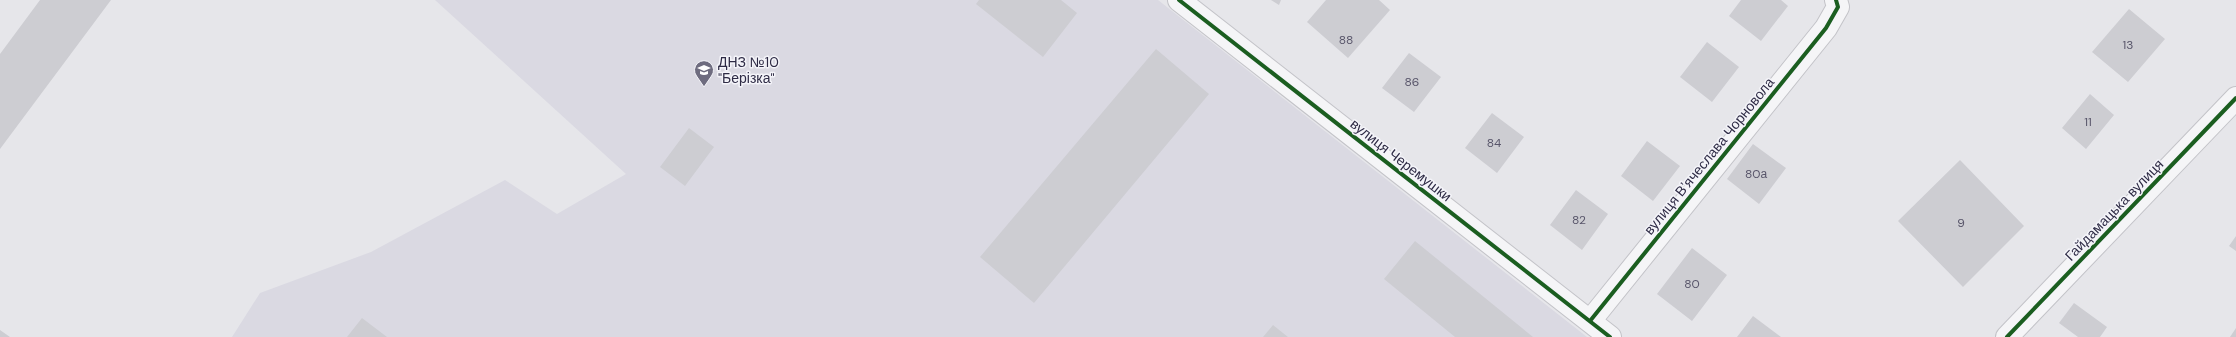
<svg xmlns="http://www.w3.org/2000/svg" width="2236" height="337" viewBox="0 0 2236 337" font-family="'DM Sans',sans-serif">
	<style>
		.built { fill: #dad9e2 }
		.building { fill: #cdcdd2 }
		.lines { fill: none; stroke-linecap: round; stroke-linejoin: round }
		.minor-casing { stroke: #c3c3c8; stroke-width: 24 }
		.minor { stroke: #f5f5f7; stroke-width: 22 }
		.cycleway-casing { stroke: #f4f4f9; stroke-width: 6 }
		.cycleway { stroke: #1b5e20; stroke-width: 4 }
		.labels { text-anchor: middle; stroke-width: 3; stroke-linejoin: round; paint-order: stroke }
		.number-label { font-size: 12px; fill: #58556a }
		.poi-label { font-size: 14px; fill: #2e2b45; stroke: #f4f4f9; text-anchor: start }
		.street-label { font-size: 14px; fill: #2e2b45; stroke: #f4f4f9 }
	</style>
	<rect width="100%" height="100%" fill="#e6e6ea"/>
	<path class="built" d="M435 0H1158L1587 337H232L260 293 371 252 505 180 557 214 626 174Z"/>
	<path class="building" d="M40 0H111L0 149V54Z
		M979 0H1061L1077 13 1043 57 976 4Z
		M1271 0H1281L1279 5Z
		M1326 0H1379L1390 10 1348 58 1307 22Z
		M1741 0H1781L1788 6 1761 41 1729 16Z
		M2129 9 2165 39 2128 82 2092 52Z
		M1707 42 1739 67 1712 102 1680 77Z
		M1156 49 1209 94 1034 303 980 257Z
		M1409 53 1441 77 1414 112 1382 88Z
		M2090 94 2114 115 2086 149 2062 128Z
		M1492 113 1524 137 1497 173 1465 148Z
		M689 128 714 147 685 186 660 167Z
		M1647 141 1680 166 1653 201 1621 176Z
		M1753 144 1786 168 1759 204 1727 179Z
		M1960 160 2024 226 1963 287 1898 221Z
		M1576 190 1608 214 1582 250 1550 225Z
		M2236 236V251L2229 246Z
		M1415 241 1533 337H1455L1384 279Z
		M1692 248 1727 275 1692 321 1657 294Z
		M2074 303 2107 327 2100 337H2078L2059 323Z
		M1753 316 1781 337H1737Z
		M362 318 387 337H347Z
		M1273 325 1288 337H1263Z
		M2236 328V337H2230Z
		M0 330 10 337H0Z"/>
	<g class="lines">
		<g class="minor-casing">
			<path id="minor" d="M1179 0 1610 337
				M1590 321 1826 28 1838 7 1836 0
				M2007 337 2236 98"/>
		</g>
		<use href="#minor" class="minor"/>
		<g class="cycleway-casing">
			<path id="cycleway" d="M1179 0 1610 337
				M1590 321 1826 28 1838 7 1836 0
				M2007 337 2236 98"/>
		</g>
		<use href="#cycleway" class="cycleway"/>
	</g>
	<defs>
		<g id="school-pin" transform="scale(1)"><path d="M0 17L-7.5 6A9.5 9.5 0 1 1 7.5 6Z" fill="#6e6c7f" stroke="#f4f4f9"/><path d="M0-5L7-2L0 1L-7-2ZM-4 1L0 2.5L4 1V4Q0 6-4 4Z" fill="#fff"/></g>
	</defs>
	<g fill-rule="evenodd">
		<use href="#school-pin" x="704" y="70"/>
	</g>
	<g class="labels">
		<g class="number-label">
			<text x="1346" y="44">88</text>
			<text x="2128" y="49">13</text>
			<text x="1412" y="86">86</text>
			<text x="2088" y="126">11</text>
			<text x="1494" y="147">84</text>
			<text x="1756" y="178">80а</text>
			<text x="1579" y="224">82</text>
			<text x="1961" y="227">9</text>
			<text x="1692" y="288">80</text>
		</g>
		<g class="poi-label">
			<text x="718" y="67">ДНЗ №10<tspan x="718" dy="16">"Берізка"</tspan></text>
		</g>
		<g class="street-label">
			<text transform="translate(1709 156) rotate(-51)" y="5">вулиця Вʼячеслава Чорновола</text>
			<text transform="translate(1401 160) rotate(38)" y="5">вулиця Черемушки</text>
			<text transform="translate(2114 210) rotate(-46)" y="5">Гайдамацька вулиця</text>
		</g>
	</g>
</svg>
